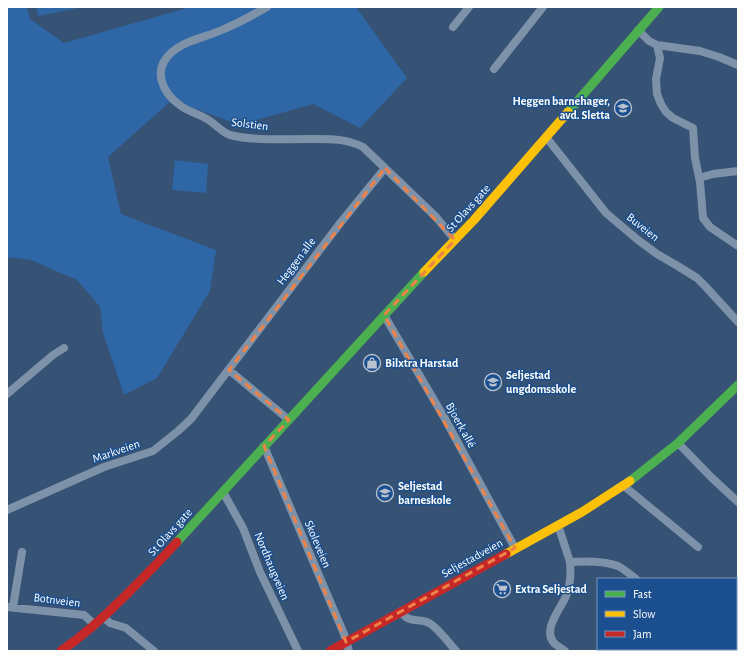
<svg xmlns="http://www.w3.org/2000/svg" width="745" height="658" viewBox="0 0 745 658" font-family="'Alegreya Sans',sans-serif">
	<style>
		.green { fill: #2f66a5 }
		.lines { fill: none; stroke-linecap: round; stroke-linejoin: round }
		.street { stroke: #7d92a8; stroke-width: 8 }
		.fast { stroke: #4caf50; stroke-width: 9 }
		.slow { stroke: #ffc107; stroke-width: 9 }
		.jam { stroke: #c62828; stroke-width: 9 }
		.marked { fill: none; stroke: #ee8249; stroke-width: 3; stroke-dasharray: 8 5; stroke-linejoin: round }
		.labels { text-anchor: middle; stroke-width: 3; stroke-linejoin: round; paint-order: stroke }
		.poi-label { font-size: 12px; font-weight: bold; fill: #fff; stroke: #1b4f8f; text-anchor: start }
		.street-label { font-size: 12px; fill: #fff; stroke: #1b4f8f }
	</style>
	<rect width="100%" height="100%" fill="#365274"/>
	<path class="green" d="M7 7H27L30 19 64 43 187 8V7H356L407 78 360 128 313 104 239 125 172 100 108 157 121 214 216 250 210 291 157 378 124 395 103 333 100 307 77 280 31 260 7 257Z
		M36 7H83L38 16Z
		M175 160 208 164 206 193 172 190Z"/>
	<g class="lines">
		<path class="street" d="M267 7C253 15 239 23 224 29 207 37 185 40 171 53 152 70 162 93 181 106 188 111 198 114 205 118 215 123 221 132 230 135 254 141 283 139 308 139 328 139 345 138 363 147L436 217 455 240
			M453 27 469 7
			M638 30 649 41 657 45 700 51 719 57 738 65
			M657 45 660 58 656 79 657 94 661 104 666 112 673 118 693 128 695 158 700 182 703 218 710 227 738 246
			M494 69 543 7
			M546 137 606 213 638 240 657 254 676 265 697 278 705 286 738 322
			M699 178 713 174 738 171
			M384 315 444 417 515 548
			M229 370 289 420
			M7 394 53 355 64 348
			M678 443 712 478 738 502
			M264 446 344 634 349 651
			M624 486 698 547
			M223 492 243 528 260 572 298 651
			M7 510 104 467 153 451 178 431 191 419 341 222 385 168
			M558 525 570 562C584 561 605 561 618 566 624 569 631 575 636 579
			M7 607 84 615 95 625
			M13 607 22 552
			M401 611C409 625 418 617 429 623 438 628 449 643 456 651
			M103 617 110 623 126 628 154 651
			M565 651C562 649 558 646 555 644 541 630 561 609 566 596 571 585 571 574 570 562"/>
		<path class="fast" d="M568 112 659 7
			M630 481 678 443 738 385
			M177 542 424 272"/>
		<path class="slow" d="M424 272 474 220 568 112
			M506 554 582 512 630 481"/>
		<path class="jam" d="M61 651C84 635 104 617 124 597 142 579 160 561 177 542
			M330 651 506 554"/>
	</g>
	<path class="marked" d="M385 168 455 240 384 315 515 548 346 642 264 446 289 420 229 370Z"/>
	<defs>
		<g id="school-ring" transform="scale(0.9)"><circle r="9.5" fill="#1b4f8f" stroke="#b9c2ce" stroke-width="1.5"/><path d="M0-5L7-2L0 1L-7-2ZM-4 1L0 2.5L4 1V4Q0 6-4 4Z" fill="#b9c2ce"/></g>
		<g id="shop-ring" transform="scale(0.9)"><circle r="9.5" fill="#1b4f8f" stroke="#b9c2ce" stroke-width="1.5"/><path d="M-5-2.5h2.3a2.7 3.5 0 0 1 5.4 0H5L5.5 6h-11ZM-1.5-2.5h3a1.5 2.3 0 0 0-3 0Z" fill="#b9c2ce"/></g>
		<g id="supermarket-ring" transform="scale(0.9)"><circle r="9.5" fill="#1b4f8f" stroke="#b9c2ce" stroke-width="1.5"/><path d="M-6-5.5h2.5l.6 2H6L4.5 2H-2.5L-4.4-4H-6ZM-1.5 3.2a1.3 1.3 0 1 0 .1 0ZM3 3.2a1.3 1.3 0 1 0 .1 0Z" fill="#b9c2ce"/></g>
	</defs>
	<g fill-rule="evenodd">
		<use href="#school-ring" x="623" y="108"/>
		<use href="#shop-ring" x="372" y="363"/>
		<use href="#school-ring" x="493" y="382"/>
		<use href="#school-ring" x="385" y="493"/>
		<use href="#supermarket-ring" x="502" y="589"/>
	</g>
	<g class="labels">
		<g class="poi-label">
			<text x="610" y="105" text-anchor="end">Heggen barnehager,<tspan x="610" dy="14">avd. Sletta</tspan></text>
			<text x="385" y="367">Bilxtra Harstad</text>
			<text x="506" y="379">Seljestad<tspan x="506" dy="14">ungdomsskole</tspan></text>
			<text x="398" y="490">Seljestad<tspan x="398" dy="14">barneskole</tspan></text>
			<text x="515" y="593">Extra Seljestad</text>
		</g>
		<g class="street-label">
			<text transform="translate(250 124) rotate(7)" y="4">Solstien</text>
			<text transform="translate(468 208) rotate(-48)" y="4">St Olavs gate</text>
			<text transform="translate(643 227) rotate(38)" y="4">Buveien</text>
			<text transform="translate(296 261) rotate(-53)" y="4">Heggen alle</text>
			<text transform="translate(461 425) rotate(61)" y="4">Bjoerk allé</text>
			<text transform="translate(116 451) rotate(-19)" y="4">Markveien</text>
			<text transform="translate(170 532) rotate(-48)" y="4">St Olavs gate</text>
			<text transform="translate(318 544) rotate(67)" y="4">Skoleveien</text>
			<text transform="translate(472 558) rotate(-29)" y="4">Seljestadveien</text>
			<text transform="translate(272 566) rotate(67)" y="4">Nordhaugveien</text>
			<text transform="translate(57 600) rotate(7)" y="4">Botnveien</text>
		</g>
	</g>
	<rect width="745" height="658" fill="none" stroke="#ffffff" stroke-width="16"/>
	<rect x="597" y="578" width="140" height="72" fill="#1b4f8f" stroke="#7695bc"/>
	<rect x="605" y="591" width="20" height="6" fill="#4caf50" stroke="#7695bc"/>
	<text x="633" y="598" font-size="12" fill="#ffffff">Fast</text>
	<rect x="605" y="611" width="20" height="6" fill="#ffc107" stroke="#7695bc"/>
	<text x="633" y="618" font-size="12" fill="#ffffff">Slow</text>
	<rect x="605" y="631" width="20" height="6" fill="#c62828" stroke="#7695bc"/>
	<text x="633" y="638" font-size="12" fill="#ffffff">Jam</text>
</svg>
